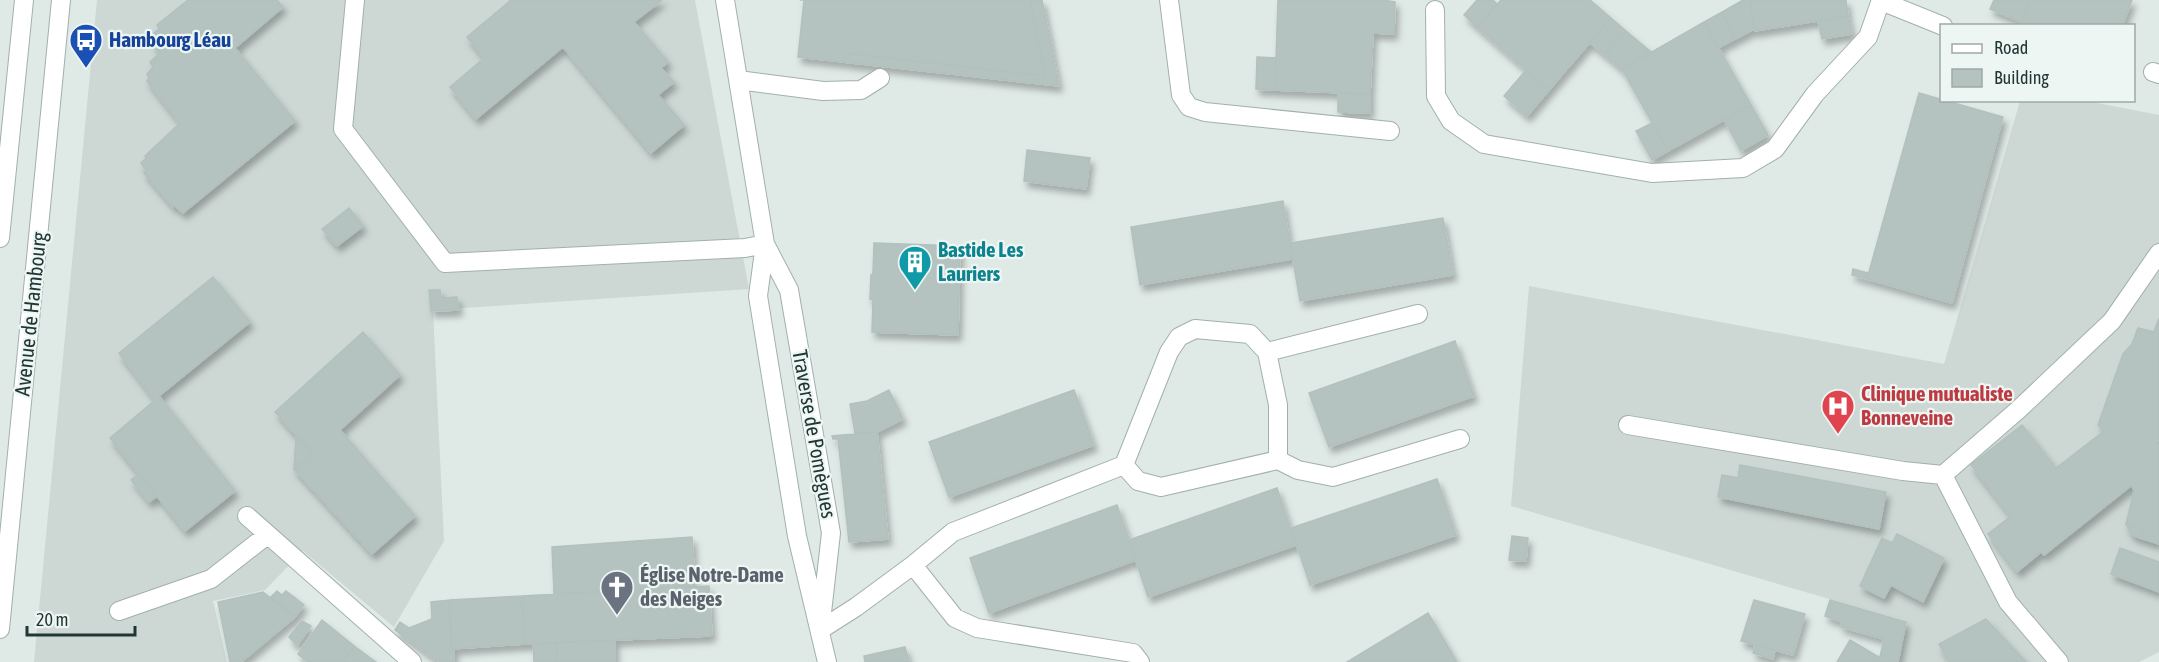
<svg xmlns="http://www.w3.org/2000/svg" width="2159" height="662" font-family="'Asap Condensed',sans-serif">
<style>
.built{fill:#cdd8d5}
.building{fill:#b4c3bf;stroke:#b2c1be;stroke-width:1.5;filter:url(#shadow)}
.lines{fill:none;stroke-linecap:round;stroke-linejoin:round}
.minor-casing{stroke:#a2b0ad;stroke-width:20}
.minor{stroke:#fff;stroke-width:18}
.labels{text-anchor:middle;stroke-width:4.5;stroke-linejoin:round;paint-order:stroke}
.transit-label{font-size:21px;font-weight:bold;fill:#164399;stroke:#eef6f3;text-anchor:start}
.culture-label{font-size:21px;font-weight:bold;fill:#0d838f;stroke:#eef6f3;text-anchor:start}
.street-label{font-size:21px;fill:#213735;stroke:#eef6f3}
.health-label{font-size:21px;font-weight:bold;fill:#be3a42;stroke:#eef6f3;text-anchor:start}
.worship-label{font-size:21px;font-weight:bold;fill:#5b616d;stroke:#eef6f3;text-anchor:start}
</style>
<defs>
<filter id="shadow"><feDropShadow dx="3.5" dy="6" stdDeviation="3" flood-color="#0004"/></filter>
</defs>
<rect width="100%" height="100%" fill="#dfe9e6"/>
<!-- built -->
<path class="built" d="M97 0H695L749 289 433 310 444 541 394 627 303 551 265 590 213 601 227 662H34Z
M2020 101H2087L2159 115V652L2139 662H1898L1905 621 1511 506 1529 286 1944 364Z"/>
<!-- building -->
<path class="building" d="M188 0H277L283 7 235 48 295 121 183 213 174 205 173 207 144 173 146 170 141 163 146 158 145 156 180 123 147 81 149 78 147 74 153 67 150 62 160 53 153 44 157 39 154 33 159 29 157 25Z
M511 0H662L634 22 668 62 661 68 674 82 658 95 684 125 651 153 563 47 476 119 450 87 484 58 467 37Z
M800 0H1030L1045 76 845 53 844 62 798 57 804 0Z
M1030 0H1042L1059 86 844 62 845 53 1045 76Z
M1278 0H1382L1395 2 1394 34 1373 33 1370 94 1275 90Z
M1477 0H1493L1497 4 1477 27 1464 15Z
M1501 0H1590L1611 18 1549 90 1477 27Z
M1743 0H1750L1754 29 1735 39 1722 12Z
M1750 0H1846L1848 16 1755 31Z
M1994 0H2030L2022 22 1990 9Z
M2030 0H2132L2122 26H2026L2021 24Z
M1722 12 1735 39 1718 48 1704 22Z
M1848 16 1852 34 1822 39 1818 21Z
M1611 18 1626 31 1605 55 1589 42Z
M1704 22 1751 105 1668 151 1622 69Z
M1626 31 1651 52 1622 69 1605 55Z
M1257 57 1276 58 1275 90 1256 89Z
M1526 70 1549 90 1527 116 1504 96Z
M1338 93 1370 94V113L1338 112Z
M1919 93 2003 117 1952 303 1867 279Z
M1751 105 1768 135 1741 151 1724 119Z
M1652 123 1668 151 1652 160 1636 131Z
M1027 150 1090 158 1086 189 1024 181Z
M1283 201 1292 259 1140 285 1131 227Z
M349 208 363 226 337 246 322 229Z
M1443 218 1453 275 1300 301 1290 243Z
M874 243 960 246 958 335 872 332 873 300 870 299 871 275 873 274Z
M1853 269 1868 273 1867 279 1852 275Z
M213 277 250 322 159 396 235 491 185 531 110 438 155 400 119 353Z
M429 290H440L441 298 457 297 459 310 431 311Z
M2159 318V440L2157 444 2159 445V544L2140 538 2144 530 2126 524 2134 491 2132 485 2044 555 2041 552 2017 572 1988 534 2011 516 1971 465 2022 425 2056 468 2104 431 2098 425 2123 354 2132 344 2138 328 2154 332Z
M363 332 400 375 340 430 415 516 372 554 294 469 313 454 275 412Z
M1455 341 1474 396 1329 447 1309 393Z
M889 390 903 419 877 432 855 433 850 404 867 401Z
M1074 390 1094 445 949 497 929 442Z
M877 432 888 539 849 542 838 439H833L832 436Z
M296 436 313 454 294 469Z
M1740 465 1886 492 1879 529 1718 497 1722 475 1738 478Z
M139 474 157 496 149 502 131 480Z
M1437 479 1456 535 1310 585 1291 528Z
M1277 488 1296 545 1148 597 1129 540Z
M1117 505 1136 560 989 613 970 558Z
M2126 524 2144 530 2140 538 2132 535Z
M1897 534 1944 558 1923 602 1891 585 1884 598 1860 586 1882 538 1892 543Z
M1512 536 1528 538 1526 561 1509 560Z
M692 537 695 586 554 594 552 547Z
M2120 548 2159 562V592L2111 574Z
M709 586 712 635 709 636 525 644 522 596Z
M277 591 282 595 286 591 304 605 295 617 271 597Z
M263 592 295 617 241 662H230L218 602Z
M522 596 525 644 451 649 450 600Z
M450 600 451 649H454V662H440L395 630 400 622 409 628 432 619 431 602Z
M1754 600 1805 614 1793 655 1741 641Z
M1830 600 1906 622 1898 662H1873L1877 656 1880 657 1884 639 1841 627 1842 622 1825 616Z
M1428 613 1457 662H1347Z
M1986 619 2026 662H1949L1939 644Z
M322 620 354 646 342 662H308L298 654Z
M302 621 311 626 297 645 289 637Z
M615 640V662H557V643Z
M1850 640 1877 656 1873 662H1837Z
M557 643V662H534L533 644Z
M1755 645 1775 650 1773 659 1753 653Z
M354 646 376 662H342Z
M905 647 909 662H865L864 656Z"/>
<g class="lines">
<!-- minor casing -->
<g class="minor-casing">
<path id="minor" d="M355 0 343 129 445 263 745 248 765 244
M725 0 765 244 789 290 831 533 820 630
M1169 0 1181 95 1189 107 1205 112 1390 131
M1881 1 1943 26
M1435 10 1436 96 1451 121 1484 144 1652 173 1743 168 1775 149 1815 94 1868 37 1881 0
M2153 72 2159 74
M738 80 823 91 861 90 880 78
M0 238 24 0
M765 244 758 296 797 536 827 662
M1267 352 1278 405V460
M1628 425 1903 471 1943 475 2018 410 2112 321 2159 253
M1124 465 1169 352 1179 337 1195 329 1250 334 1267 352 1418 314
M1943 475 2008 602 2059 662
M247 516 412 662
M913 565 955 618 977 628 1133 653 1140 662
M119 611 211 579 267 535
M0 629 61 0
M820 630 856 607 913 565 953 532 1124 465 1138 481 1161 487 1278 460 1298 470 1333 477 1460 439"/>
</g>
<!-- minor -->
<use href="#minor" class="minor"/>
</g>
<!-- icons -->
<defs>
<g id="bus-pin" transform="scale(1.725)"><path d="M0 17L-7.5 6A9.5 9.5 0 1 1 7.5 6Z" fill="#1a4fb4" stroke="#eef6f3"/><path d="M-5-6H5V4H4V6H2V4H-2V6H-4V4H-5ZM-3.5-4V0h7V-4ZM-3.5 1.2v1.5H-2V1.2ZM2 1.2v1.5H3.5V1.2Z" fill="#fff"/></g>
<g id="building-pin" transform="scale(1.725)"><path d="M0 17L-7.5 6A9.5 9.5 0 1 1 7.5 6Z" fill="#0f9aa8" stroke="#eef6f3"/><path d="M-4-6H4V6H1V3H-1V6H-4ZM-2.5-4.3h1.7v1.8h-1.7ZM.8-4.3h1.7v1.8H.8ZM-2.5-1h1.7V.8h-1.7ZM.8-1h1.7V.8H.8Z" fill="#fff"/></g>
<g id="hospital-pin" transform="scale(1.725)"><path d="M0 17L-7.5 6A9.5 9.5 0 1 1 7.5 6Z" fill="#e0444e" stroke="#eef6f3"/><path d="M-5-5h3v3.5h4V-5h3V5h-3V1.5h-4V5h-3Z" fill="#fff"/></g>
<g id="church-pin" transform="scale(1.725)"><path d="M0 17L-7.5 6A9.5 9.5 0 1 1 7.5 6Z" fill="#6b7280" stroke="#eef6f3"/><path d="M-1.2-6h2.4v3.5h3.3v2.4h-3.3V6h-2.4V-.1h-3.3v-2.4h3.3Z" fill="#fff"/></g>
</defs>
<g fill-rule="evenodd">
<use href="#bus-pin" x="86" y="40"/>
<use href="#building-pin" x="915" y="262"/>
<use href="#hospital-pin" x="1838" y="406"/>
<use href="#church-pin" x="617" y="587"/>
</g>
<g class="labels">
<!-- transit labels -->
<g class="transit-label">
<text x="109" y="47">Hambourg Léau</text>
</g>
<!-- culture labels -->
<g class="culture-label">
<text x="938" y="257">Bastide Les<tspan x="938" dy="24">Lauriers</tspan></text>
</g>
<!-- street labels -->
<g class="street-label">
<text transform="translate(31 314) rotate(-84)" y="7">Avenue de Hambourg</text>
<text transform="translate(814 434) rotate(80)" y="7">Traverse de Pomègues</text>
</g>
<!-- health labels -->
<g class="health-label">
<text x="1861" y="401">Clinique mutualiste<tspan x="1861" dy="24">Bonneveine</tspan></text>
</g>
<!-- worship labels -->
<g class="worship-label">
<text x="640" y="582">Église Notre-Dame<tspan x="640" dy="24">des Neiges</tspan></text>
</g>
</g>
<!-- legend -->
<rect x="1940" y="24" width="195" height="78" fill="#eef6f3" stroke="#9caaa7" stroke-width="1.5"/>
<rect x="1952" y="44" width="30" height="9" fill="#ffffff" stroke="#9caaa7" stroke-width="1.5"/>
<text x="1994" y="54" font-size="18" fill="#213735">Road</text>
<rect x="1952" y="69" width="30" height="18" fill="#b4c3bf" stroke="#9caaa7" stroke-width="1.5"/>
<text x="1994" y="84" font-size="18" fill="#213735">Building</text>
<!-- scale -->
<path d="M27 626v9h108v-9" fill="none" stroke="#213735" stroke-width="3"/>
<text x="36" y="626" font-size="18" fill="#213735" stroke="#eef6f3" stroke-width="4.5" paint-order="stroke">20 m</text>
</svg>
